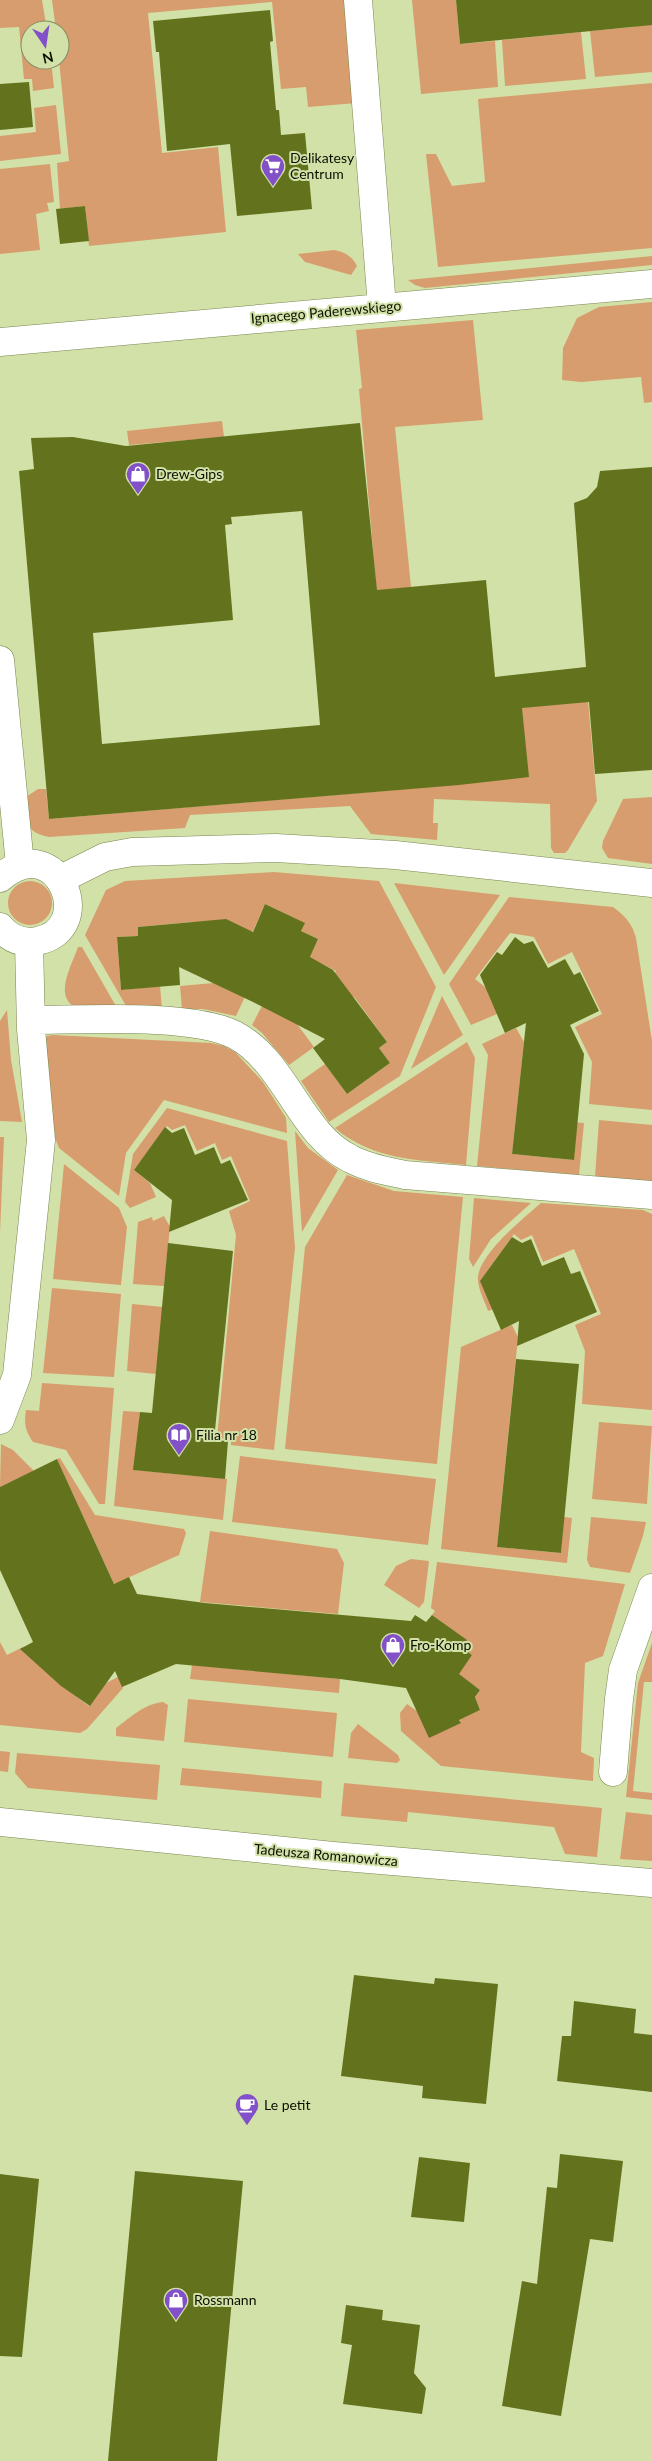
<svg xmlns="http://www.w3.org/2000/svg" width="652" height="2461" font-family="Lato,sans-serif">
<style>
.green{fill:#d79d6e}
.building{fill:#63731d;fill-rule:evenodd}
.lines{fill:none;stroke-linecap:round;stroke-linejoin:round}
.minor-casing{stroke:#798650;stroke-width:29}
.tertiary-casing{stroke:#798650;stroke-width:29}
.minor{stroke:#fff;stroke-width:28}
.tertiary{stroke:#fff;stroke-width:28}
.labels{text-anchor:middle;stroke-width:4;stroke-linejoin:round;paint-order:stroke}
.poi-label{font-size:14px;fill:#0b0f00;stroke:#d2e1a7;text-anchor:start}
.street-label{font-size:14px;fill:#0b0f00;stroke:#d2e1a7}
</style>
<rect width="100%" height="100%" fill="#d2e1a7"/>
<!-- green -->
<path class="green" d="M0 0H42L47 30H30V60H51L54 88 33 91 32 79H24L19 27 0 28Z
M52 0H348L357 103 308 107 306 87 281 89 272 2 148 13 162 153 218 147 226 232 89 246 85 206 60 209 57 163 69 161 59 60 60 30H56Z
M412 0H456L460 44 495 41 498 87 421 94Z
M652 15V72L595 77 590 31 634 27Z
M581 32 586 79 505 86 502 40Z
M652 83V248L438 267 426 154H436L452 186 485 182 478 99Z
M56 105 61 154 0 161V136L36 132 34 108Z
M50 164 54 202 47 203 49 211 36 214 40 250 0 254V169Z
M334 250C345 252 352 256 357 266L351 275 305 262 298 254Z
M652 256V265L425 288 415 285 408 280Z
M652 302V402L644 403 641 377 581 382 562 380 563 348 577 318 599 307Z
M473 320 483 420 395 427 424 717 585 667 597 801 568 850 565 853H554L551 848 550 804 434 799 433 823H438L437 840 371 834 350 806 190 815 185 828 49 837C24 832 27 821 23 799L38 789H46L49 819 394 790 359 389 362 388 356 330Z
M222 421 224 437 129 445 127 431Z
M652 797V864L608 858 602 848 603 841 623 799Z
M274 872 379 881 436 987 400 1076 329 1122 301 1081 325 1064 347 1094 390 1063 379 1048 387 1042 355 998 331 980 336 971 320 963 316 965 310 957 318 939 301 931 304 923 265 904 253 931H242L192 922 138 927V936L117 937 121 990 160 986 162 1009 129 1011 85 935 106 890 125 881Z
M8 903a22 22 0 1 1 44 0a22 22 0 1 1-44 0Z
M394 883 500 895 444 975Z
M509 897 613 907C625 916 632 923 636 938L652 1041V1110L589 1104 592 1062 575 1027 602 1014 572 952 548 964 534 937 510 933 475 979 500 999 497 1014 471 1025 449 984Z
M78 947H82L117 1008 72 1005C55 992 73 963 78 947Z
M236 981 249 988 236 1016 203 1009H182L180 986Z
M442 996 463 1035 411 1069Z
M280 1001 314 1047 289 1065 262 1033 252 1025 262 1006Z
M7 1010 11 1060 22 1122 0 1121V1021Z
M516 1028 524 1042 512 1154 574 1160 568 1122 584 1123 579 1175 477 1166 488 1055 482 1044Z
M53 1035 211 1043 224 1046 235 1052 263 1082 286 1118 287 1133 164 1100 126 1153 119 1196 59 1148 55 1138 42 1047 47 1036Z
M467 1042 475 1058 466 1165C419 1160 372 1160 335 1128Z
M167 1108 287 1141 295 1248 274 1450 231 1445V1439L217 1438 236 1235 229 1211 250 1201 231 1156 222 1160 215 1143 197 1151 185 1125 172 1130 167 1126 134 1170 150 1183 156 1197 130 1208 125 1202 133 1154Z
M599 1120 652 1125V1183L595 1177Z
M295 1131 308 1148 338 1170 302 1232Z
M0 1137H4L0 1233Z
M64 1164 119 1208 127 1227 121 1285 53 1279Z
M347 1175 394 1191 463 1197 437 1464 285 1449 305 1247Z
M474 1198 531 1203 491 1239 473 1267 469 1259Z
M541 1203 643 1210 652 1214V1410L582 1404 585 1351 575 1325 601 1314 574 1249 543 1262 532 1235 521 1240 514 1234 481 1280 504 1305 488 1311C485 1302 479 1291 478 1281 475 1257 524 1218 541 1203Z
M164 1216 170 1227 164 1286 133 1284 138 1222 152 1217 153 1221Z
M52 1288 121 1294 114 1377 43 1373Z
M132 1304 163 1307 156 1374 127 1371Z
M512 1325 518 1337 497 1547 561 1553 563 1528 556 1516 572 1518 567 1563 441 1549 461 1347Z
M42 1383 114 1388 105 1504H99L66 1450 33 1442C25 1430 24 1424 26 1410L39 1411Z
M123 1411 140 1412 135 1470 227 1479 223 1520 114 1506Z
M599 1422 652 1426 647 1504 592 1499Z
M1 1444 13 1450 34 1471 0 1487Z
M240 1456 436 1479 428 1545 232 1522Z
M60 1458 95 1515 184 1529 186 1533 179 1555 114 1584 57 1459Z
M591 1517 646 1522 643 1536 630 1573 590 1567 587 1560Z
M210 1531 337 1549 344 1563 338 1614 200 1602Z
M411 1559 429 1561 424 1602 419 1608 384 1585 396 1566Z
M437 1562 625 1584 603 1656 585 1663 581 1752 594 1758 593 1781 441 1766 401 1731 400 1713 407 1704 417 1711 461 1723 459 1719 480 1710 475 1697 480 1690 458 1674 472 1655 461 1647 466 1640 432 1615 435 1611 431 1608Z
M0 1642 7 1655 23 1647 26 1655 32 1652 61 1685 89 1706 106 1683 118 1677 123 1688 87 1729 80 1733 0 1725Z
M652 1643V1682H644L633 1791 652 1793V1800L626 1797 638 1683Z
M192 1665 340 1679 339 1693 190 1679Z
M188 1699 337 1713 333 1757 184 1742Z
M163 1702 168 1705 164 1741 116 1736V1728C131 1717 144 1704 163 1702Z
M358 1724 398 1755 400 1760 397 1763 348 1758 351 1733Z
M0 1751 10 1752 8 1772 0 1771Z
M17 1753 160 1765 157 1800 28 1788 15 1773Z
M182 1768 322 1781 321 1798 180 1785Z
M344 1783 602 1808 597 1857 565 1854 554 1827 408 1812 407 1822 341 1816Z
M626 1812 652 1815V1861L620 1859Z"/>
<!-- building -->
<path class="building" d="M456 0H652V25L460 44Z
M270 10 273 41 270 42 276 110H279L281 135 305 133 312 209 237 216 230 144 167 151 159 52H156L153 21Z
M29 82 33 127 0 130V84Z
M85 206 89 241 60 244 56 209Z
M360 423 377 590 486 580 495 677 586 667 574 503 587 498 597 487 600 471 652 467V770L595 774 589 702 522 708 529 777 459 785 49 819 19 471 34 469 31 438 73 437 126 446ZM302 511 320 725 102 744 93 633 233 620 225 525 232 524 231 517Z
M265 904 305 923 301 931 318 939 310 957 333 970 387 1042 379 1048 390 1063 347 1094 313 1048 325 1039 253 1002 179 967 180 985 121 990 117 937 138 936V927L226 919 253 932Z
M515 937 524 944 533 941 548 968 565 959 574 975 580 972 599 1011 570 1025 584 1054 574 1160 512 1154 526 1023 505 1033 480 975 497 952 502 955Z
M165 1127 172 1133 184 1128 195 1155 214 1147 221 1164 230 1160 248 1200 169 1232 172 1200 134 1170Z
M512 1237 522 1243 531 1239 542 1266 564 1257 571 1274 580 1271 597 1312 517 1346 519 1321 501 1330 480 1281Z
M168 1243 233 1251 214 1440 228 1441 225 1479 133 1470 140 1412 152 1413Z
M516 1359 579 1364 561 1553 497 1547Z
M57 1459 114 1584 129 1577 137 1594 205 1603 411 1621 415 1615 426 1622 432 1615 467 1640 461 1647 472 1655 459 1674 480 1690 475 1697 480 1710 459 1720 461 1723 429 1738 406 1688 340 1679 176 1664 122 1687 115 1671 90 1706 61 1686 20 1649 33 1642 0 1570V1487Z
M354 1975 434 1984 435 1978 498 1984 486 2104 422 2098 423 2086 341 2076Z
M574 2001 636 2009 634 2033 652 2035V2092L557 2081 562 2036H571Z
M560 2154 623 2161 613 2242 590 2239 561 2416 502 2406 522 2281 537 2284 547 2187 557 2188Z
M419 2157 470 2163 464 2222 411 2217Z
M135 2171 243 2181 217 2461H108Z
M0 2174 39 2179 22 2357 0 2356Z
M346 2305 383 2310 382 2320 420 2325 414 2373 426 2388 422 2414 343 2404 352 2345 341 2343Z"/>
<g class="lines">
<!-- minor casing -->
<g class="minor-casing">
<path id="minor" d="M358 0 382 307
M0 342 652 284
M0 660 20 865
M0 878C58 827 99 930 37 941 22 944 10 939 0 927
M61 879 105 857 132 852 276 848 395 855 652 883
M31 1020C82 1020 191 1013 235 1035 286 1062 300 1135 351 1159 368 1168 387 1171 405 1175L652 1195
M0 1420 17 1375 41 1140 31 1029 29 942
M613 1772 619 1699 623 1670 652 1588"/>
</g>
<!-- tertiary casing -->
<g class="tertiary-casing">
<path id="tertiary" d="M0 1822 333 1856 652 1883"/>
</g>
<!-- minor -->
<use href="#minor" class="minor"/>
<!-- tertiary -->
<use href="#tertiary" class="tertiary"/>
</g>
<!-- icons -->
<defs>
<g id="supermarket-pin" transform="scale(1.25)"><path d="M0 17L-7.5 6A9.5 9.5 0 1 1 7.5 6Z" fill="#8250c8" stroke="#d2e1a7"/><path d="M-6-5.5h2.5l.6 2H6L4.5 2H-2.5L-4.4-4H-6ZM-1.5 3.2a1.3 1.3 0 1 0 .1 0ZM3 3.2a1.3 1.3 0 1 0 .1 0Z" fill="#fff"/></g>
<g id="shop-pin" transform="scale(1.25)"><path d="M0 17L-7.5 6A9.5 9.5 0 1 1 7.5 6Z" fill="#8250c8" stroke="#d2e1a7"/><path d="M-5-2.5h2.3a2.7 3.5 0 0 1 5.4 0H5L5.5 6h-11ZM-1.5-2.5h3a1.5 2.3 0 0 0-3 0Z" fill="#fff"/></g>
<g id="library-pin" transform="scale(1.25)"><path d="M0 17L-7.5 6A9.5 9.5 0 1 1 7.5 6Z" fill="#8250c8" stroke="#d2e1a7"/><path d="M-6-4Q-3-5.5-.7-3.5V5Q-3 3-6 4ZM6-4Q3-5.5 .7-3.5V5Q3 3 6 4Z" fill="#fff"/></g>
<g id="cafe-pin" transform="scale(1.25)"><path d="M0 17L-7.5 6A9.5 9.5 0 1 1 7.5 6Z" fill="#8250c8" stroke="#d2e1a7"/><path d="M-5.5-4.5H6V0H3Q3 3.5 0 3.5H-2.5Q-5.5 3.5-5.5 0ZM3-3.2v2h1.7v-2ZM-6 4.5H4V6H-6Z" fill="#fff"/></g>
</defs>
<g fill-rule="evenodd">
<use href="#supermarket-pin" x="273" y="166"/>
<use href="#shop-pin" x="138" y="474"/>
<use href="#library-pin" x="179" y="1435"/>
<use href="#shop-pin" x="393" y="1645"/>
<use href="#cafe-pin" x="247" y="2105"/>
<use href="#shop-pin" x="176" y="2300"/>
</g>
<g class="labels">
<!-- poi labels -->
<g class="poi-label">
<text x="290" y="163">Delikatesy<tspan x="290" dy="16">Centrum</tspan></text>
<text x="156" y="479">Drew-Gips</text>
<text x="196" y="1440">Filia nr 18</text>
<text x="410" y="1650">Fro-Komp</text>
<text x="264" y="2110">Le petit</text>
<text x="194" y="2305">Rossmann</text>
</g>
<!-- street labels -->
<g class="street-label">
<text transform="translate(326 312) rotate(-5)" y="5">Ignacego Paderewskiego</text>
<text transform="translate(326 1855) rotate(5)" y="5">Tadeusza Romanowicza</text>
</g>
</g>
<!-- north arrow -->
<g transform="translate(45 45) rotate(167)"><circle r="24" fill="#d2e1a7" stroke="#828d64"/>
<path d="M0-4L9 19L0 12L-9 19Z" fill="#8250c8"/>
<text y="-8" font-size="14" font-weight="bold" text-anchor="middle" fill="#0b0f00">N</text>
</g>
</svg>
